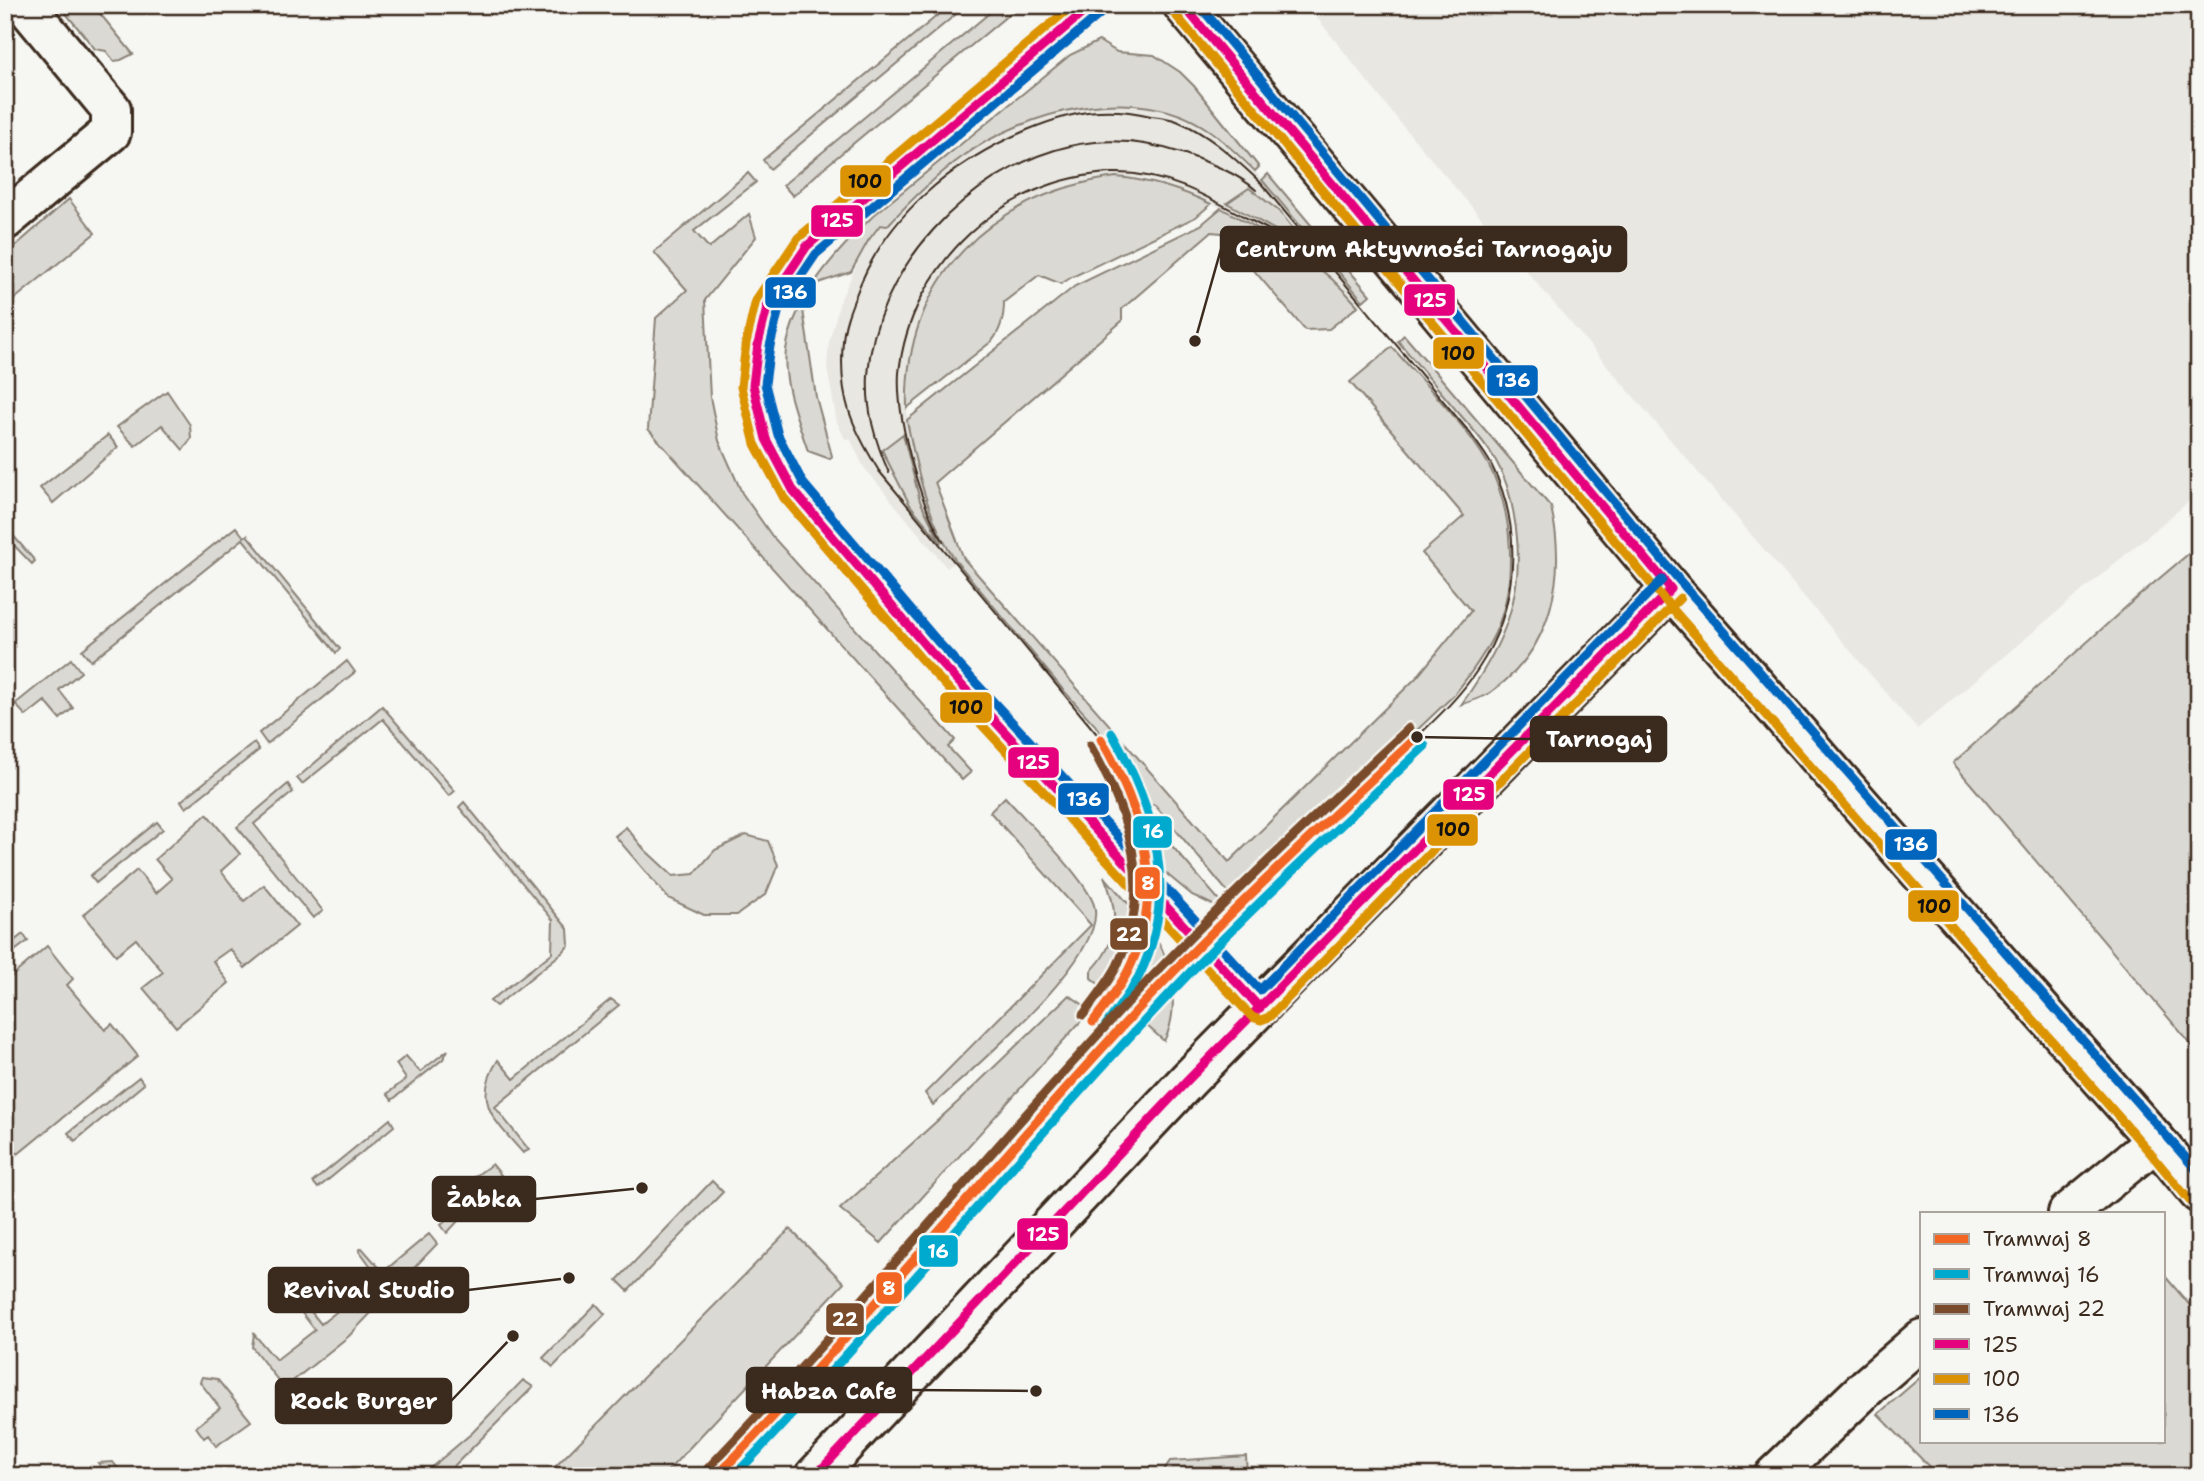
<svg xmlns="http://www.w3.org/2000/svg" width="2204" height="1481" font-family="'Shantell Sans',sans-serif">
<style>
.built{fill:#e8e7e2}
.green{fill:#dad9d3;stroke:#8a8278;stroke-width:2}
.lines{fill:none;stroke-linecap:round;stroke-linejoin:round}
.street-casing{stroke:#3b2a1e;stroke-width:44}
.secondary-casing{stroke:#3b2a1e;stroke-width:44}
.street{stroke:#f6f6f2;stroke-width:38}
.secondary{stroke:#f6f6f2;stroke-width:38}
.tram{stroke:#3b2a1e;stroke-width:2}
.bus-1-casing{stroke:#f6f6f2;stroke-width:14}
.bus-2-casing{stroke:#f6f6f2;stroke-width:14}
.bus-3-casing{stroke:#f6f6f2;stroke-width:14}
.bus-1{stroke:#e5007d;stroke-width:9}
.bus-2{stroke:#db9304;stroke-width:9}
.bus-3{stroke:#0065bd;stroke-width:9}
.tram-1-casing{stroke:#f6f6f2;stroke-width:14}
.tram-2-casing{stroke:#f6f6f2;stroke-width:14}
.tram-3-casing{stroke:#f6f6f2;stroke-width:14}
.tram-1{stroke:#f26522;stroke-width:9}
.tram-2{stroke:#00a9ce;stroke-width:9}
.tram-3{stroke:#7a4b2a;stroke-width:9}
.leader{fill:none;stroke:#3b2a1e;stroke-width:2.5}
.callout-dot{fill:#3b2a1e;stroke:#f6f6f2;stroke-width:2.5}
.callout{fill:#3b2a1e;stroke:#3b2a1e;stroke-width:2.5}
.callout-label{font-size:23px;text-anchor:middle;font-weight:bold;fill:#fff}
.line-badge{stroke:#f6f6f2;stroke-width:2.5}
.badge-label{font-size:19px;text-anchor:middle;font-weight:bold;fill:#fff}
.pale-badge-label{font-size:19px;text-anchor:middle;font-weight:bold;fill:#111}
</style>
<rect width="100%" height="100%" fill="#f6f6f2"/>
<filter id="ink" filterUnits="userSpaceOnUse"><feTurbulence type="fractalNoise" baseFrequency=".0143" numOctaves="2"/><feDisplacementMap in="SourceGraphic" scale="14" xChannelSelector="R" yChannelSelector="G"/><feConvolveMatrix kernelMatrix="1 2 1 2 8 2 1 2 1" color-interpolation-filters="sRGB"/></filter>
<g filter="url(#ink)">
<!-- built -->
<path class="built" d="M1307 5H2199V493L1917 729 1402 125Z
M1108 103 1133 104 1167 112 1189 119 1207 129 1255 171 1363 301 1358 306 1343 288 1303 254 1221 208 1186 192 1147 179 1116 177 1092 180 1066 187 1017 207 991 224 965 247 947 269 930 298 918 326 910 355 906 385 908 426 921 482 944 539 956 561 947 568 863 466 850 438 845 439 837 422 827 368 829 343 840 301 868 241 880 225H887L934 179 963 156 1023 124 1070 110Z"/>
<!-- green -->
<path class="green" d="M59 5H93L133 54 121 60 114 61 106 51 95 49Z
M950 5H967L770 169 763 160Z
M999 5H1020L825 167 793 196 783 185Z
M1099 41 1117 52 1154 55 1180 72 1194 86 1259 167 1255 171C1240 157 1224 140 1207 129 1137 81 1025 111 962 157 934 177 910 201 887 226L880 225 868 241 851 272 818 283 803 310 816 397 832 456 830 459 808 451C798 421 782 382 786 350 794 297 837 251 874 215L1053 69 1070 55Z
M748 173 756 182 694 231 709 248 749 214 756 237 705 300 710 397 719 441 742 493 772 536 955 740 948 747 971 772 962 780 648 429 656 318 687 290 654 252Z
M1268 174 1370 295 1363 301 1262 180Z
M1116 177C1151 180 1180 189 1211 204L1196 217 1072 277 1061 284 1039 275 1004 302C1004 316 1001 330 992 341L907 408C903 279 992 193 1116 177Z
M1249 188 1279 211 1317 259 1300 244 1227 203Z
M69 199 95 233 5 307V255Z
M1221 208C1275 238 1316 257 1358 306L1329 329 1305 330 1222 233 1211 232 1122 309V321L935 482 964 559 1229 862 1417 677 1471 611 1422 553 1464 516 1350 382 1392 347C1423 383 1463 421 1487 462 1514 510 1518 583 1495 633 1484 656 1469 676 1454 695L1249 890H1226L1155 805 1140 804 1123 767 1095 725 1064 691 956 561C929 523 917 471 908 426L907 420 1075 286 1201 225Z
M1404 335 1551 507C1567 576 1552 650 1491 692 1483 698 1470 701 1461 705 1504 644 1528 593 1514 516 1511 497 1506 478 1496 461 1485 442 1470 426 1456 410 1437 387 1417 364 1398 341Z
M167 391 190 425 191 439 183 450 162 425 135 446 117 427Z
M903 434 920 501 941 543 910 505 885 456 882 450Z
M108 435 118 447 53 503 40 488Z
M5 526 35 561 32 564 8 539 5 540Z
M236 527 244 537 247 535 340 649 336 653 243 539 91 661 82 650Z
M2199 545V1054L1953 763 2135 599Z
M71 659 81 672 59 690 73 708 60 719 45 701 26 716 15 704Z
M347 661 355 672 267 744 259 733Z
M382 706 455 791 449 796 383 719 302 784 297 778Z
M254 743 259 750 186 808 181 801Z
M288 784 293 792 254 824 323 911 313 918 237 827Z
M1005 797C1027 822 1085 877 1094 905 1110 955 969 1072 933 1105L925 1093 1091 925 990 812Z
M464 802 568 929 569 945 563 952 496 1006 490 1001 552 953 553 920 459 807Z
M207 814 240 854 221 871 244 901 264 885 297 926 245 968 230 949 213 961 229 983 176 1027 143 988 163 972 136 939 116 955 83 915 137 870 156 893 172 879 155 859Z
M157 822 163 829 96 883 90 876Z
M1148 823 1153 824 1225 907 1213 905 1192 895 1169 876 1153 859Z
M626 827 644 849 673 876 694 874 715 850 746 835 768 841 778 865 766 894 737 915H704L668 898 615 836Z
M1104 876 1139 916 1125 959 1107 991 1091 978V971C1120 942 1119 911 1104 876Z
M1151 929 1162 949 1169 967 1129 1010 1117 999 1135 971Z
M23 934 28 941 5 958V948Z
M47 946 73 979 67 985 105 1030 112 1024 138 1056 18 1154 5 1139V982Z
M1172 980C1174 1000 1174 1023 1164 1041L1137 1017Z
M1069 995 1091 1010 881 1243 840 1209 959 1101Z
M611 999 619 1005 495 1107 529 1150 523 1153C496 1122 471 1102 498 1060L514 1079Z
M448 1050 443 1059 392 1100 387 1094 406 1079 396 1064 406 1056 420 1072Z
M139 1077 144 1084 75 1141 68 1133Z
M390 1119 394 1126 318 1188 313 1182Z
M492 1164 501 1175 447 1233 441 1225 471 1199 462 1186Z
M712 1181 723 1192 628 1291 617 1280Z
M790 1229 844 1283 663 1476H546Z
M429 1234 437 1244 349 1336 284 1388 252 1347 254 1334 276 1360 315 1330 294 1303 300 1298 321 1324 345 1305 338 1295 372 1268 359 1250 362 1248 383 1272Z
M2164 1275 2199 1316V1476H1938L1878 1414 1922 1376V1441H2164Z
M596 1304 605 1314 553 1367 543 1358Z
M202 1377 217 1379 251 1421 216 1446 208 1435 204 1438 196 1427 220 1408 200 1382Z
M523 1380 533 1387 444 1476H421L472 1433Z
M1246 1456 1247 1476H1160L1170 1461Z
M113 1462 124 1476H107L98 1463Z"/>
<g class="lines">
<!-- street casing -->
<g class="street-casing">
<path id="street" d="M5 220 111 132V109L25 5
M2068 1213 2156 1141
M1774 1476 1869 1385 1922 1339"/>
</g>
<!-- secondary casing -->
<g class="secondary-casing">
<path id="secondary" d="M1183 5 1671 589 2156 1141 2199 1193
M815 1476 1188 1080 1671 589"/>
</g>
<!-- street -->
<use href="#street" class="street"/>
<!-- secondary -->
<use href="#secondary" class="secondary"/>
<!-- tram -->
<path class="tram" d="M889 473C875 441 866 410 868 375 874 270 969 169 1070 146 1109 137 1149 142 1185 154 1210 163 1237 173 1256 190
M943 541C929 519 920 492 913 467 905 438 897 404 899 373 910 265 1004 177 1112 173 1163 171 1207 196 1250 220 1274 232 1297 245 1317 262
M1101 739 879 471C851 425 838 397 843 341 844 325 850 310 856 295 885 216 952 162 1027 130 1049 121 1074 112 1099 111 1116 110 1134 112 1151 116 1160 117 1169 118 1177 121 1209 134 1234 158 1259 181L1470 433C1477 443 1485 453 1491 464 1524 529 1518 609 1478 669 1461 695 1439 716 1417 737"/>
<!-- bus-1 casing -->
<g class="bus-1-casing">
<path id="bus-1" d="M1092 5 807 246 768 304 758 344 753 385 766 439 793 490 930 651 1260 1008
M815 1476 1188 1080 1671 589 1183 5"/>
</g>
<!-- bus-2 casing -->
<g class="bus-2-casing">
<path id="bus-2" d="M1073 5 798 238 756 300 746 343 741 387 755 444 784 498 921 659 1252 1017 1261 1020 1269 1017 1680 598
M1174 13 1662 597 2147 1149 2190 1201"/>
</g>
<!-- bus-3 casing -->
<g class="bus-3-casing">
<path id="bus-3" d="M1199 5 1680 581 2199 1173
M1100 14 816 254 779 309 770 346 765 384 778 435 803 483 939 643 1260 990 1662 580"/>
</g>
<!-- bus-1 -->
<use href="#bus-1" class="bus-1"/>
<!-- bus-2 -->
<use href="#bus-2" class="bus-2"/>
<!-- bus-3 -->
<use href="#bus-3" class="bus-3"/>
<!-- tram-1 casing -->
<g class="tram-1-casing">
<path id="tram-1" d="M1093 1022C1105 1006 1117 991 1127 973 1168 893 1143 812 1101 739
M717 1476C863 1324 997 1161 1140 1007 1228 913 1323 825 1417 737"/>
</g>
<!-- tram-2 casing -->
<g class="tram-2-casing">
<path id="tram-2" d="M1103 1029C1115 1012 1129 995 1139 976 1180 893 1155 809 1112 733
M734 1476C877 1327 1008 1167 1149 1016 1236 921 1332 834 1425 746"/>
</g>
<!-- tram-3 casing -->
<g class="tram-3-casing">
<path id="tram-3" d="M1083 1015C1095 999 1108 983 1117 966 1155 890 1130 814 1090 745
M708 1468C855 1315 988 1151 1133 997 1221 903 1315 816 1409 728"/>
</g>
<!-- tram-1 -->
<use href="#tram-1" class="tram-1"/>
<!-- tram-2 -->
<use href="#tram-2" class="tram-2"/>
<!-- tram-3 -->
<use href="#tram-3" class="tram-3"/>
</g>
</g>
<!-- callouts -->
<path class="leader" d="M1195 341L1221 249M1417 737L1531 739M642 1188L535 1199M569 1278L468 1290M1036 1391L911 1390M513 1336L451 1401"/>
<g class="callout-dot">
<circle cx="1195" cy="341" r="7"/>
<circle cx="1417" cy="737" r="7"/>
<circle cx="642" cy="1188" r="7"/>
<circle cx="569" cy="1278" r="7"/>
<circle cx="1036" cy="1391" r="7"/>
<circle cx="513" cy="1336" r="7"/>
</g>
<g class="callout">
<rect x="1221" y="227" width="405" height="44" rx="7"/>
<rect x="1531" y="717" width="135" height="44" rx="7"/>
<rect x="433" y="1177" width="102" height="44" rx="7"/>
<rect x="269" y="1268" width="199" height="44" rx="7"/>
<rect x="747" y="1368" width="164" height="44" rx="7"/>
<rect x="276" y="1379" width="175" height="44" rx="7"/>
</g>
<g class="callout-label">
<text x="1424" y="257">Centrum Aktywności Tarnogaju</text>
<text x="1599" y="747">Tarnogaj</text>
<text x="484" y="1207">Żabka</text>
<text x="369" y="1298">Revival Studio</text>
<text x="829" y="1399">Habza Cafe</text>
<text x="364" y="1409">Rock Burger</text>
</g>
<g class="line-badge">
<rect x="839" y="164" width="53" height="34" rx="7" fill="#db9304"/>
<rect x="810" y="204" width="54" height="34" rx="7" fill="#e5007d"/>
<rect x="764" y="276" width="53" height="33" rx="7" fill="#0065bd"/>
<rect x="1403" y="283" width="53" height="34" rx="7" fill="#e5007d"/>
<rect x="1432" y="336" width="53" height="34" rx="7" fill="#db9304"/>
<rect x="1486" y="364" width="53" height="33" rx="7" fill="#0065bd"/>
<rect x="939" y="691" width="54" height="33" rx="7" fill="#db9304"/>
<rect x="1007" y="746" width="53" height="33" rx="7" fill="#e5007d"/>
<rect x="1442" y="778" width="53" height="33" rx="7" fill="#e5007d"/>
<rect x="1057" y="782" width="53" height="34" rx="7" fill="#0065bd"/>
<rect x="1426" y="813" width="53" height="34" rx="7" fill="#db9304"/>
<rect x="1132" y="815" width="41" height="34" rx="7" fill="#00a9ce"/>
<rect x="1884" y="828" width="54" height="33" rx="7" fill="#0065bd"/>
<rect x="1134" y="866" width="27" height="34" rx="7" fill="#f26522"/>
<rect x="1907" y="889" width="53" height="34" rx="7" fill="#db9304"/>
<rect x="1109" y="917" width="40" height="34" rx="7" fill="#7a4b2a"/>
<rect x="1016" y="1217" width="53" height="34" rx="7" fill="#e5007d"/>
<rect x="918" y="1234" width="41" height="34" rx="7" fill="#00a9ce"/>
<rect x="875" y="1271" width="28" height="34" rx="7" fill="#f26522"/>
<rect x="825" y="1302" width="40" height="34" rx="7" fill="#7a4b2a"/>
</g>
<g class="badge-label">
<text x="837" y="227">125</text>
<text x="790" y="299">136</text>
<text x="1430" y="307">125</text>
<text x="1513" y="387">136</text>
<text x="1033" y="769">125</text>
<text x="1469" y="801">125</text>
<text x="1084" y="806">136</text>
<text x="1153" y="838">16</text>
<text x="1911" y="851">136</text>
<text x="1148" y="890">8</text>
<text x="1129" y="941">22</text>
<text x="1043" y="1241">125</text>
<text x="938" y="1258">16</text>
<text x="889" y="1295">8</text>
<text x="845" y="1326">22</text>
</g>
<g class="pale-badge-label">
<text x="865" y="188">100</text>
<text x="1458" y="360">100</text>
<text x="966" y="714">100</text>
<text x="1453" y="836">100</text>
<text x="1934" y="913">100</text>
</g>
<!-- margin -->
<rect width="2204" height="1481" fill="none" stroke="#f6f6f2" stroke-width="28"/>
<rect x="14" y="14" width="2176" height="1453" fill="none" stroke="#3b2a1e" stroke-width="2.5" filter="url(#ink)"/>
<!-- legend -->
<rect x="1920" y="1212" width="245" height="231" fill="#f6f6f2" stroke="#aba49d" stroke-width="2"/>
<rect x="1934" y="1234" width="35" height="10" fill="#f26522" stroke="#aba49d" stroke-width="2"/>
<text x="1983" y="1246" font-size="21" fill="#3b2a1e">Tramwaj 8</text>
<rect x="1934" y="1269" width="35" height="10" fill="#00a9ce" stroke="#aba49d" stroke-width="2"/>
<text x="1983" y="1282" font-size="21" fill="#3b2a1e">Tramwaj 16</text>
<rect x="1934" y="1304" width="35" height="10" fill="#7a4b2a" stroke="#aba49d" stroke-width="2"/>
<text x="1983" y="1316" font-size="21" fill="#3b2a1e">Tramwaj 22</text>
<rect x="1934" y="1339" width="35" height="10" fill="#e5007d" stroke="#aba49d" stroke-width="2"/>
<text x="1983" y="1352" font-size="21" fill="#3b2a1e">125</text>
<rect x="1934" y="1374" width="35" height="10" fill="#db9304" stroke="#aba49d" stroke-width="2"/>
<text x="1983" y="1386" font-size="21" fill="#3b2a1e">100</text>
<rect x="1934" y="1409" width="35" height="10" fill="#0065bd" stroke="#aba49d" stroke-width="2"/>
<text x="1983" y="1422" font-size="21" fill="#3b2a1e">136</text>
</svg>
